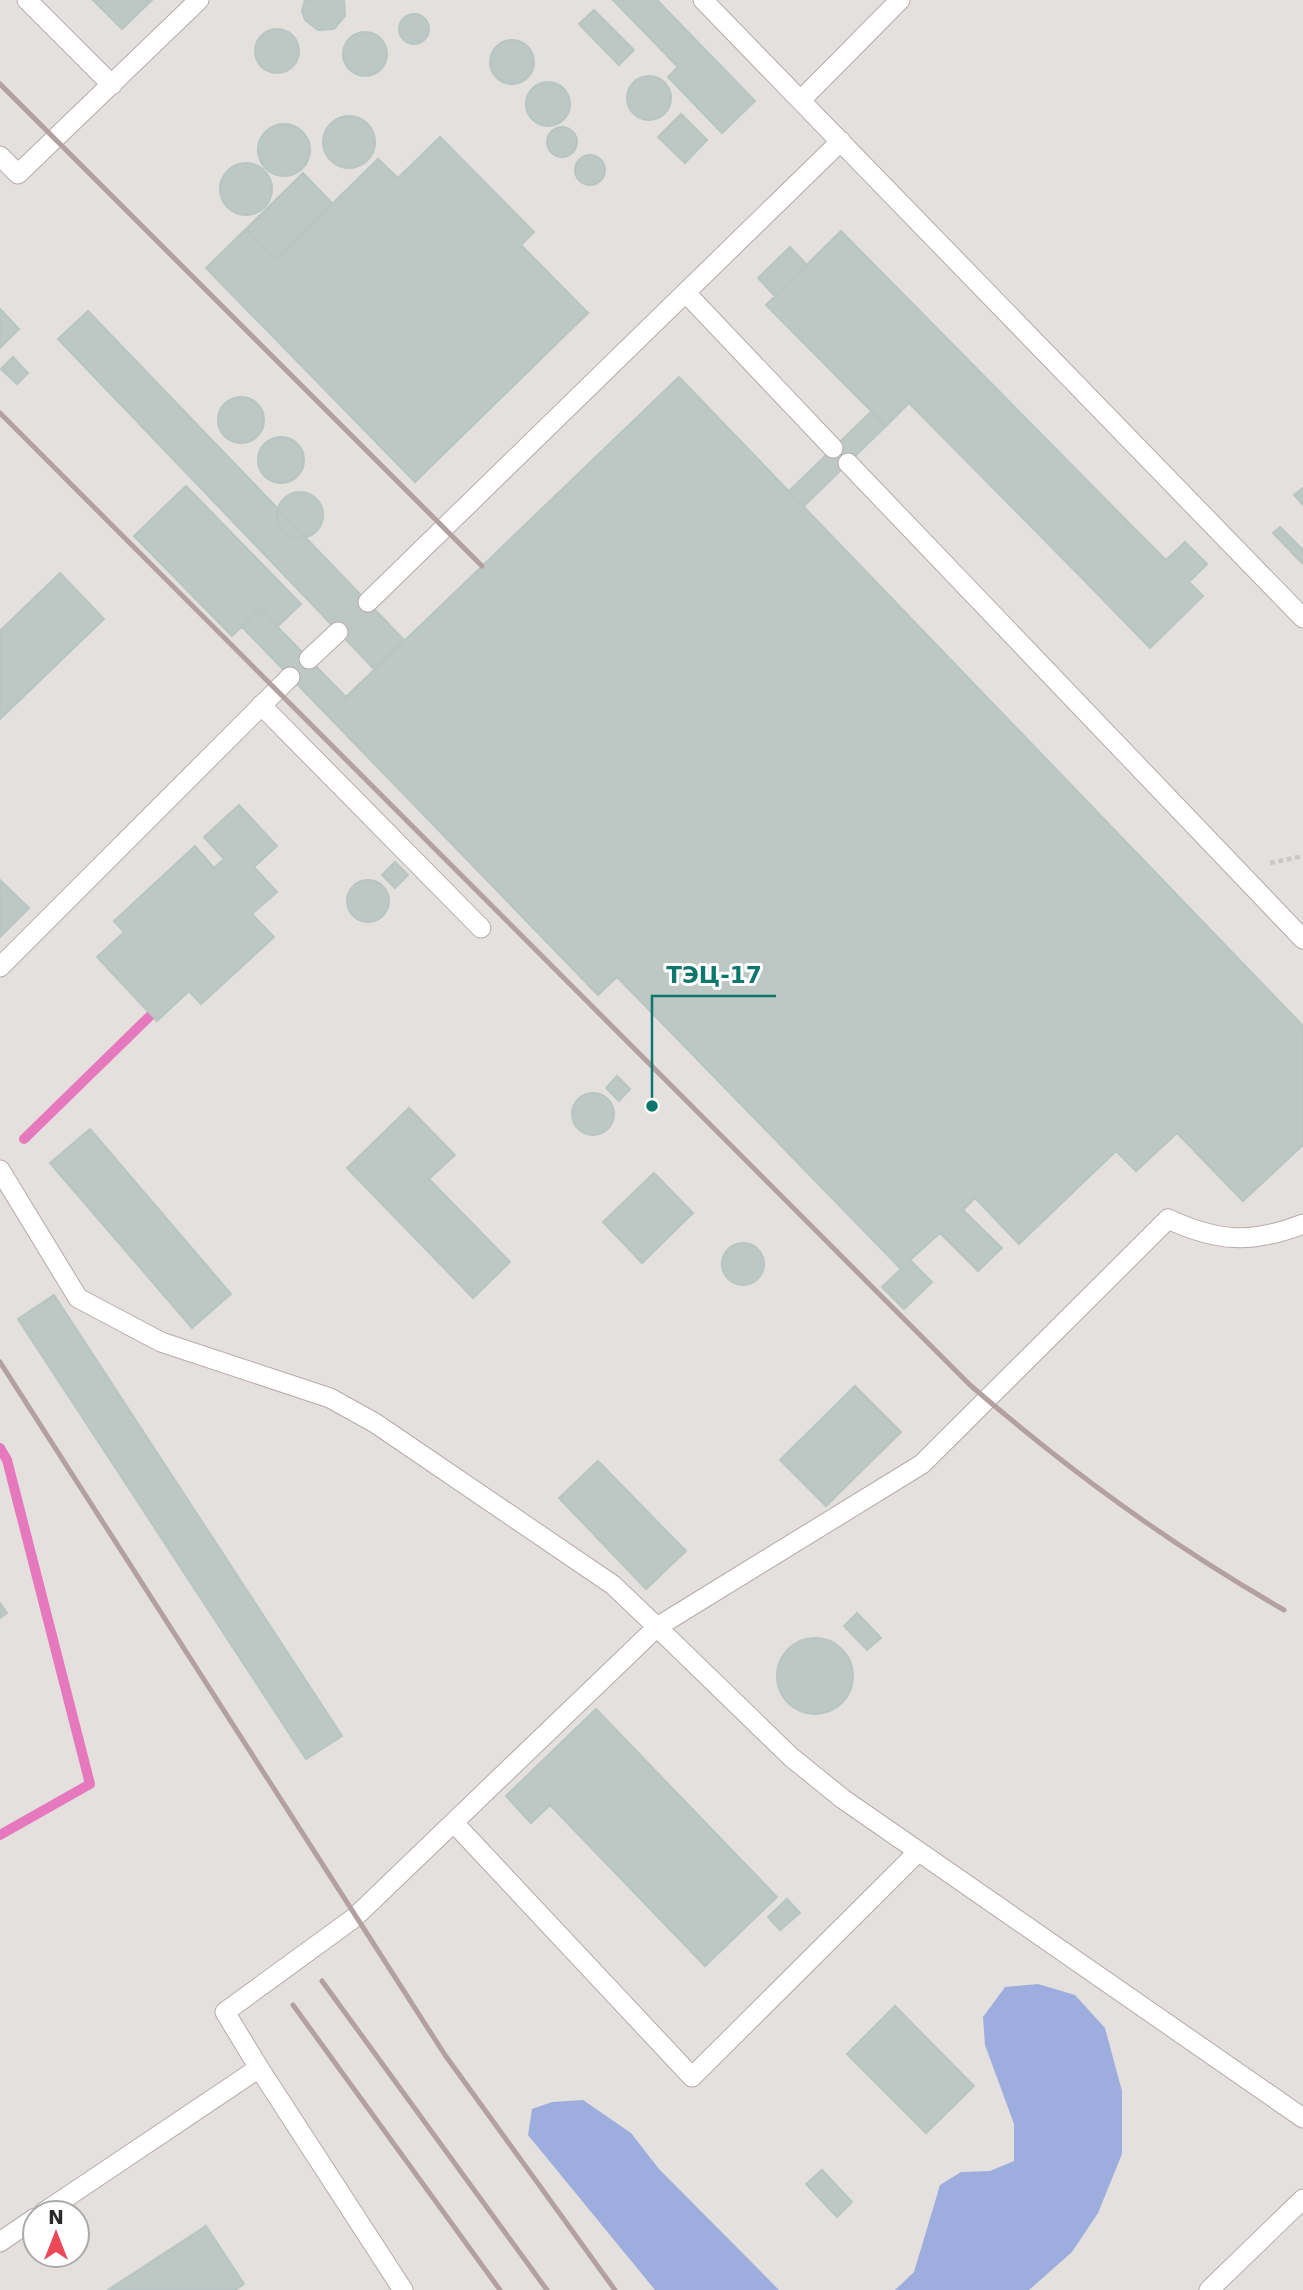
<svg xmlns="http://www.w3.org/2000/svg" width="1303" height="2290" font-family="'DejaVu Sans',sans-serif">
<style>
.industrial{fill:#e4e0dd;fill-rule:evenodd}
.green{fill:#9daede}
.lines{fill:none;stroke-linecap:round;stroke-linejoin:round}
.stream{stroke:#e678be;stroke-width:10}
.building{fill:#bdc7c3;stroke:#b7c6c2;stroke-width:2}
.lane-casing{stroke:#b6aaab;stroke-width:21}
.path{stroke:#c8c8c8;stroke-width:4.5;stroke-dasharray:5 3.5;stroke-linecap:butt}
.lane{stroke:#fff;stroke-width:19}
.rail{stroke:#b3a0a1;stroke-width:5}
.leader{fill:none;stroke:#0f766e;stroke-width:2.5}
.callout-dot{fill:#0f766e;stroke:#fff;stroke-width:2.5}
.callout-label{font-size:23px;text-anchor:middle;font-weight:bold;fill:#0f766e;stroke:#fff;stroke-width:6;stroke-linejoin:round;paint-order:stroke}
</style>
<rect width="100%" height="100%" fill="#ddebe6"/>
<!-- industrial -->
<path class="industrial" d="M0 0H1303V2290H0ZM35 2213H77V2255H35Z"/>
<!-- green -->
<path class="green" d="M1038 1984 1075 1995 1105 2028 1122 2091V2154L1098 2213 1072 2252 1029 2290H895L914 2272 940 2185 961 2172 990 2171 1014 2161V2124L985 2045 983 2017 1005 1987Z
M583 2100 631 2133 659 2169 779 2290H655L528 2135 532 2109 552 2102Z"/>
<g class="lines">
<!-- stream -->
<path class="stream" d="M24 1139 151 1015
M0 1448 7 1460 90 1784 0 1835"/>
</g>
<!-- building -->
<path class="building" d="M93 0H152L122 29Z
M305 0H344L345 16 334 29 318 30 305 20 302 11Z
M613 0H657L755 101 722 133 668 77 678 67Z
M594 10 634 50 619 65 579 24Z
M399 29a15 15 0 1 1 30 0a15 15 0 1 1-30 0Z
M255 51a22 22 0 1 1 44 0a22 22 0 1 1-44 0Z
M343 54a22 22 0 1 1 44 0a22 22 0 1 1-44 0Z
M490 62a22 22 0 1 1 44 0a22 22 0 1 1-44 0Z
M627 98a22 22 0 1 1 44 0a22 22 0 1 1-44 0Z
M526 104a22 22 0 1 1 44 0a22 22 0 1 1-44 0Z
M681 114 707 140 685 163 658 137Z
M323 142a26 26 0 1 1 52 0a26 26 0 1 1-52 0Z
M258 150a26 26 0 1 1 52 0a26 26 0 1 1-52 0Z
M547 142a15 15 0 1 1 30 0a15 15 0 1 1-30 0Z
M440 137 534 232 521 245 588 313 415 482 206 268 246 229 276 259 378 159 398 178Z
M575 170a15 15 0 1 1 30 0a15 15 0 1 1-30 0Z
M220 189a26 26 0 1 1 52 0a26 26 0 1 1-52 0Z
M303 173 332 203 276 259 246 229Z
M841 231 1130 524 1079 575 909 403 886 426 766 305Z
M790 247 807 265 775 296 758 278Z
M0 309 19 329 0 348Z
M88 311 405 641 375 670 58 339Z
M13 357 28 373 17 384 1 369Z
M679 377 1303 1026V1145L1243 1201 1177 1133 1136 1171 1116 1151 1019 1244 975 1198 963 1210 1002 1248 978 1271 940 1233 910 1260 932 1282 904 1309 882 1287 901 1269 728 1091 617 977 598 995 327 715Z
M218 420a23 23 0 1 1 46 0a23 23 0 1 1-46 0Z
M872 411 886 426 804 506 789 491Z
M258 460a23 23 0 1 1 46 0a23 23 0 1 1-46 0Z
M186 486 301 604 277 627 260 609 232 636 134 536Z
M1303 488V505L1294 495Z
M277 515a23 23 0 1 1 46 0a23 23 0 1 1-46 0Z
M1130 524 1166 560 1185 542 1207 564 1189 582 1203 596 1150 648 1079 575Z
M1280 527 1303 550V564L1273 533Z
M60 573 104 619 0 719V631Z
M260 609 346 697 327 715 242 627Z
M239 805 277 846 254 867 277 892 252 914 274 937 201 1004 189 991 157 1021 97 957 124 932 114 921 195 846 214 868 224 859 204 837Z
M395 862 408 875 395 888 382 875Z
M347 901a21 21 0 1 1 42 0a21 21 0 1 1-42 0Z
M0 880 29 908 0 937Z
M617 1076 630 1089 619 1101 606 1088Z
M572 1114a21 21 0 1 1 42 0a21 21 0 1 1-42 0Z
M409 1108 455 1155 429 1179 510 1262 473 1298 347 1168Z
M90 1129 231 1294 192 1328 50 1163Z
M654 1173 693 1213 642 1263 603 1222Z
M722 1264a21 21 0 1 1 42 0a21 21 0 1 1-42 0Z
M54 1295 342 1736 306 1759 18 1319Z
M855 1386 901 1432 826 1506 780 1460Z
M598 1461 686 1551 646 1589 559 1498Z
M0 1603 7 1613 0 1618Z
M857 1613 881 1638 867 1650 844 1626Z
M777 1676a38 38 0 1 1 76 0a38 38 0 1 1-76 0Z
M596 1709 777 1897 705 1966 550 1805 531 1823 506 1796Z
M787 1899 800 1913 780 1930 768 1917Z
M895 2006 974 2086 926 2133 847 2054Z
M822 2170 852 2202 837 2217 806 2184Z
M206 2226 244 2284 235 2290H108Z"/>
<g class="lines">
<!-- lane casing -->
<g class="lane-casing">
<path id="lane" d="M27 0 112 85
M703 0 1303 618
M801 100 900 0
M0 156 18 174 199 0
M686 293 833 448
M848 463 1303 939
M368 602 841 141
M309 659 338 632
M261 705 481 928
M0 967 290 677
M0 1170 78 1298 161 1342 330 1398 375 1423 613 1585 657 1627 354 1918 225 2012 259 2068
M1303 1224C1252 1244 1218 1242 1168 1219L922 1464 657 1627 791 1757 843 1799 1303 2118
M455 1824 692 2077 917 1853
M43 2213 259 2068 403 2290
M0 2242 35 2218
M1209 2290 1303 2199"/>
</g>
<!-- path -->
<path class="path" d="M1270 863 1303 856"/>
<!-- lane -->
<use href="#lane" class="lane"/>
<!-- rail -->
<path class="rail" d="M0 84 482 566
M0 413 970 1385C1071 1472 1168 1543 1284 1610
M0 1362 445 2055 615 2290
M322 1981 547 2290
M293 2005 500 2290"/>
</g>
<!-- callouts -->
<path class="leader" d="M652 1106L652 996H776"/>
<circle class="callout-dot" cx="652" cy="1106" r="7"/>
<g class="callout-label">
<text x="714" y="983">ТЭЦ-17</text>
</g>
<!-- north arrow -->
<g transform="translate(56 2234)"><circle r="33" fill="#ffffff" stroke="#aaaaaa" stroke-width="2"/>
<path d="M0-5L12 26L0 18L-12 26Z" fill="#ec4958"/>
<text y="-10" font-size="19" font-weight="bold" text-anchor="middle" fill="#2a2a2a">N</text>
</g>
</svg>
